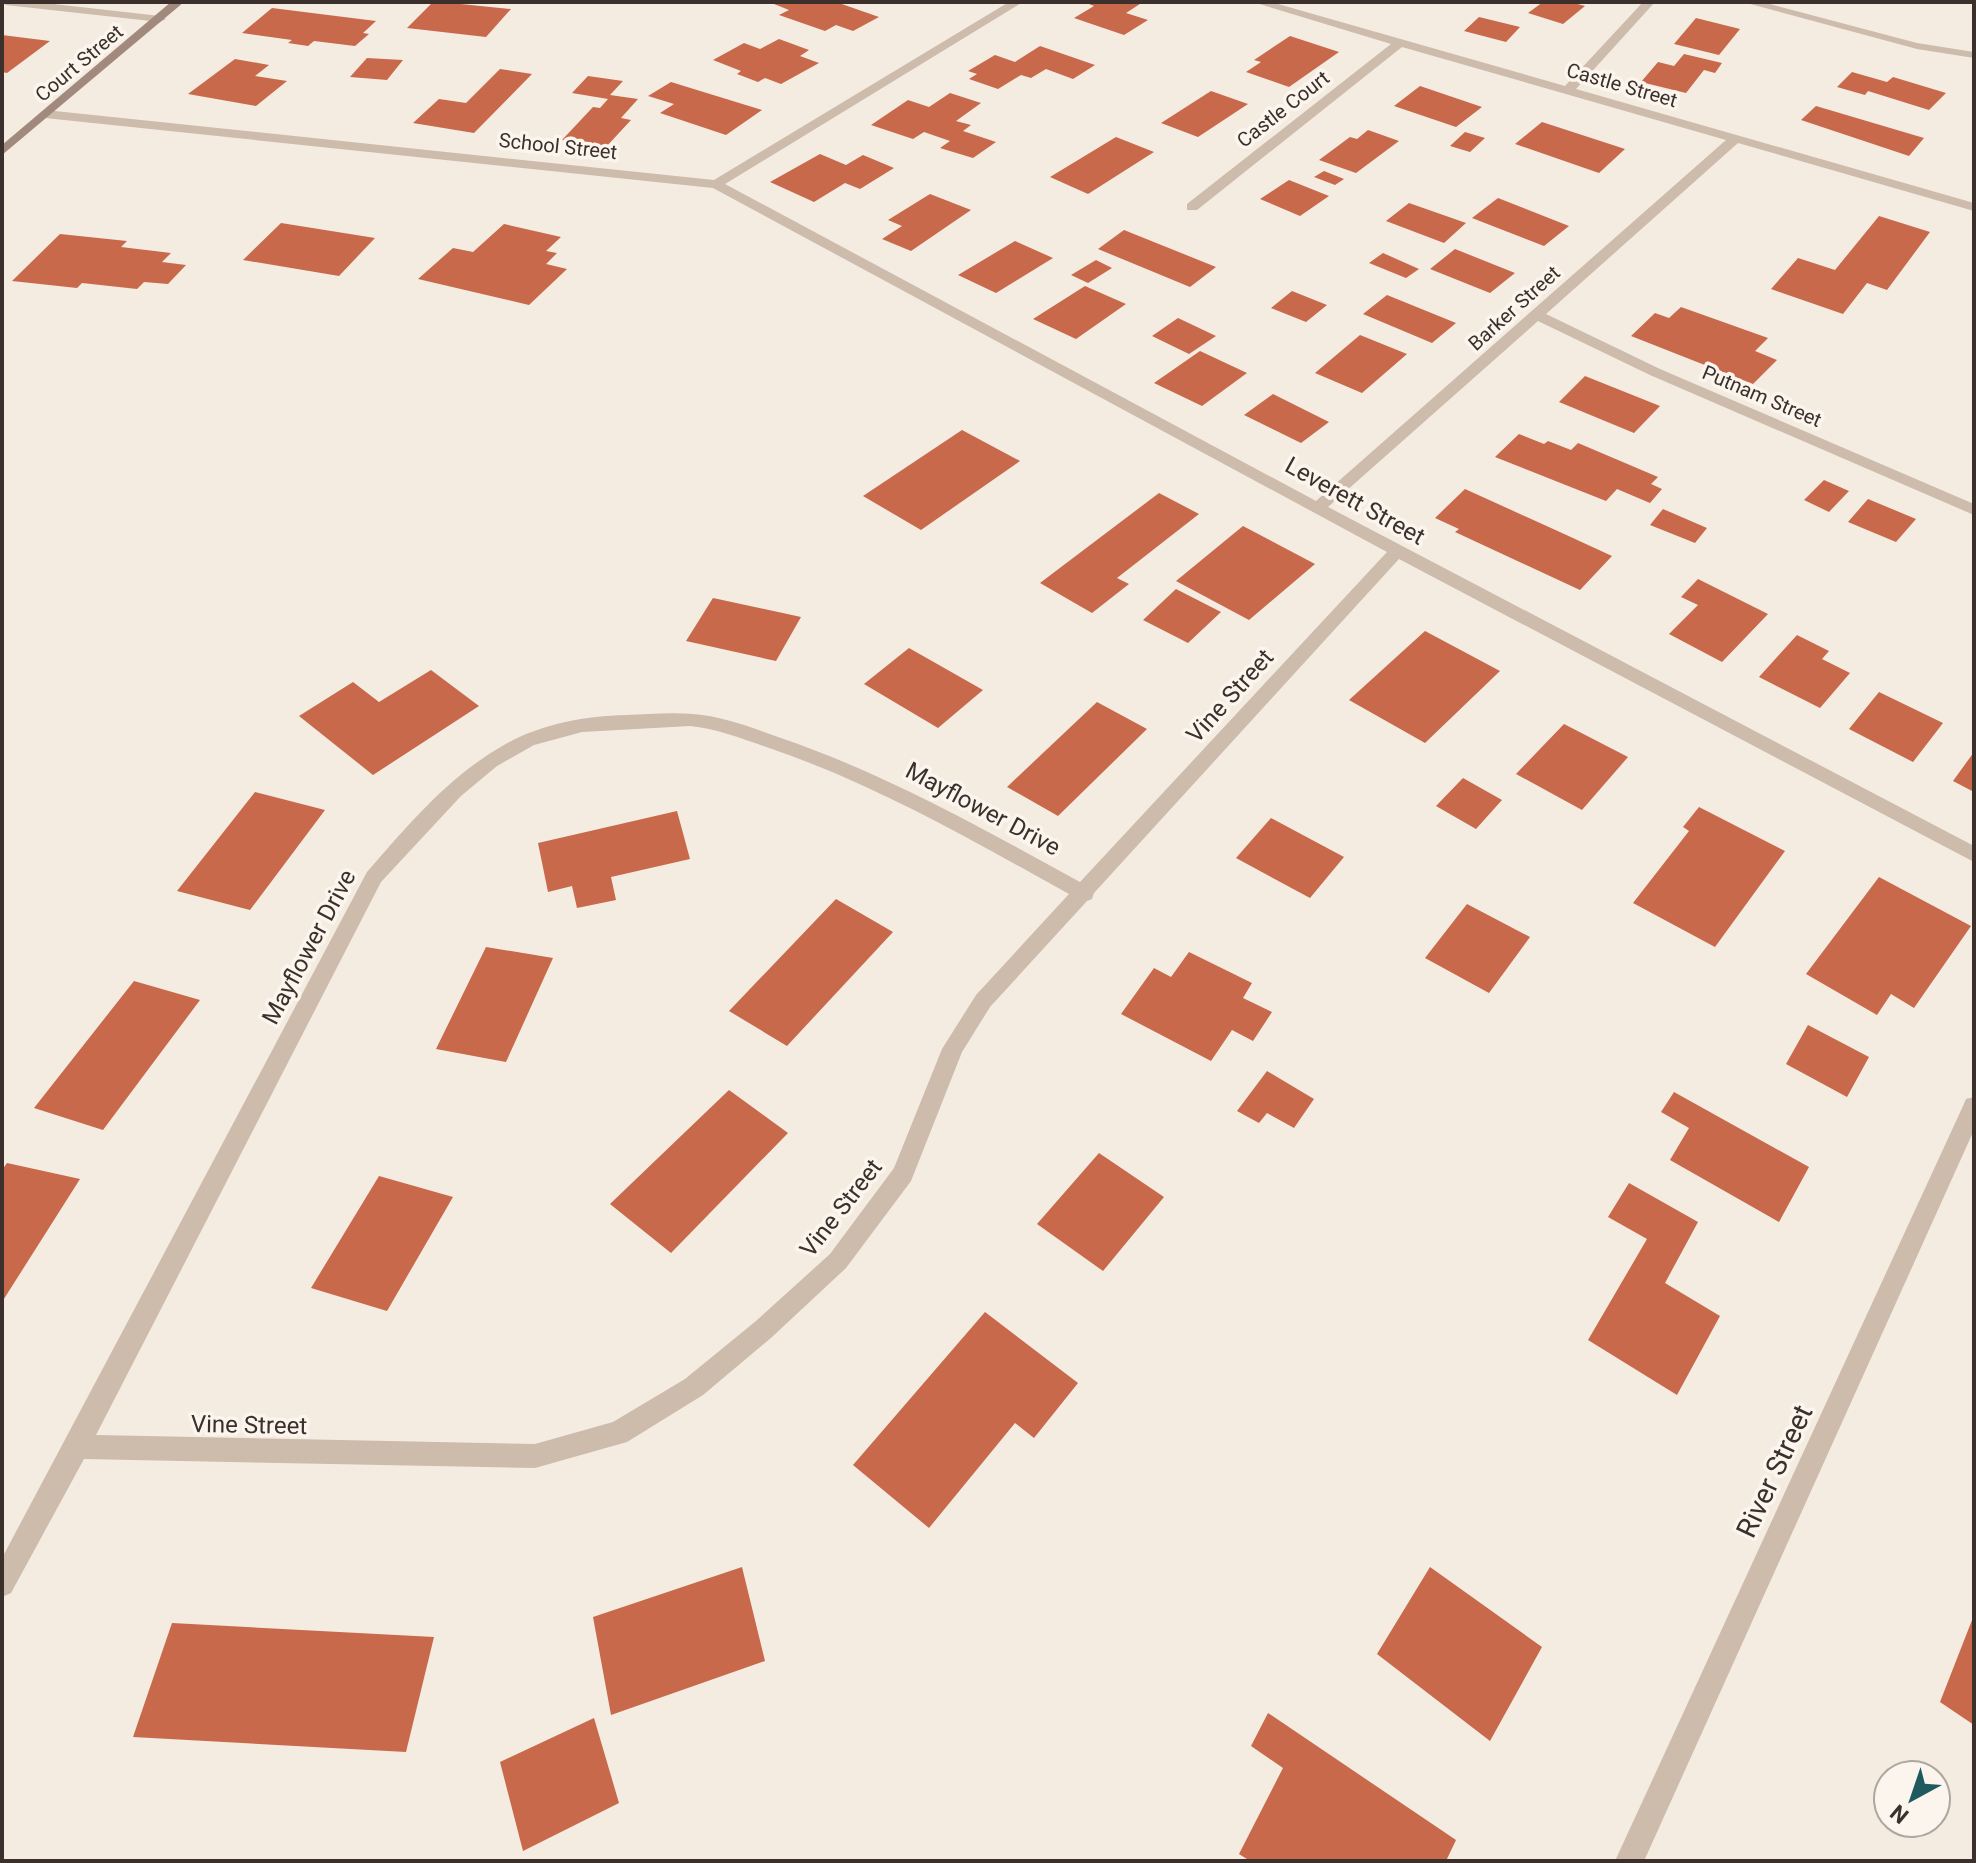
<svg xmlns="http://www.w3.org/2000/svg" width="1976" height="1863" font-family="Roboto,sans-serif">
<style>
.building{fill:#c8694b}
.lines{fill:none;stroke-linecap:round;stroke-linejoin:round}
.minor{fill:#cdbbac;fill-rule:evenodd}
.secondary{fill:#a18a7d;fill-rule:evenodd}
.labels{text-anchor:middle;stroke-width:7;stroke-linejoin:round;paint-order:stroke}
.far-street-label{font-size:20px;fill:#3b302b;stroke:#fbf5ee}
.street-label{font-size:24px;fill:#3b302b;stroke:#fbf5ee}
.near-street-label{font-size:28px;fill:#3b302b;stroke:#fbf5ee}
</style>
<rect width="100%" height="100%" fill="#f4ebe1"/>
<!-- building -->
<path class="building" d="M433 2H441L511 9 486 37 407 28Z
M769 2H836L879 17 853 31 836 25 825 31 779 15 789 10Z
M1143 2 1126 13 1148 20 1124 35 1074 18 1094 6 1084 2Z
M1543 2H1570L1585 6 1563 24 1528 13Z
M272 8 376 21 363 33 369 34 355 46 314 41 308 46 288 43 292 40 242 33Z
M1479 17 1520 27 1506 42 1464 31Z
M1696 18 1740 29 1719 55 1674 44Z
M2 35 50 41 7 73 2 72Z
M1290 36 1339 52 1289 87 1246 72 1261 62 1254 60Z
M779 39 809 50 800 56 819 63 781 84 765 78 758 82 737 74 741 71 713 60 744 43 760 49Z
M1040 46 1095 65 1073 79 1046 69 1031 78 1021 75 998 89 969 79 977 74 968 71 995 55 1015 62Z
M1684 54 1722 63 1715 73 1704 70 1686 93 1641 82 1658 62 1674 66Z
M367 58 403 60 387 80 350 77Z
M235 59 269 65 255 76 287 81 256 106 188 94Z
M500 69 532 74 474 133 413 123 439 99 466 103Z
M1852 72 1887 82 1893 77 1946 93 1929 110 1868 91 1865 95 1837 87Z
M588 76 623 81 610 95 638 99 621 118 631 120 606 147 562 140 593 107 600 108 608 99 572 93Z
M671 82 762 110 726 135 660 113 674 104 648 96Z
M1420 86 1482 107 1456 127 1394 106Z
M1211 91 1248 104 1198 137 1161 123Z
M950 93 981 103 956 121 971 125 963 131 996 142 973 158 940 148 950 141 924 132 913 139 871 125 908 100 929 107Z
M1816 106 1924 138 1909 156 1801 120Z
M1542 122 1625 149 1599 173 1515 144Z
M1368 130 1399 141 1356 173 1319 160 1350 137 1357 139Z
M1465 132 1485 138 1470 152 1450 146Z
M1116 137 1154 152 1088 194 1050 177Z
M820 154 846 165 863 155 894 168 860 189 845 183 814 202 770 182Z
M1324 171 1344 179 1335 185 1314 177Z
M1289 180 1329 196 1300 216 1260 199Z
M930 194 971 210 911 251 882 239 902 226 888 220Z
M1498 198 1569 226 1544 246 1472 218Z
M1409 203 1466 223 1444 243 1386 221Z
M1879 216 1930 232 1887 290 1867 283 1843 314 1771 289 1798 258 1835 270Z
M281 223 375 238 339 276 243 260Z
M504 224 561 237 546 251 557 253 546 264 567 269 529 305 418 279 453 248 473 252Z
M1124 230 1216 267 1190 287 1098 249Z
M60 234 127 241 121 247 171 253 162 262 186 265 168 284 144 282 137 289 82 283 77 288 12 281Z
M1015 241 1053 258 996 293 958 275Z
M1455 249 1515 273 1490 293 1430 269Z
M1383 253 1419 269 1406 278 1369 263Z
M1096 260 1112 268 1088 283 1071 275Z
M1085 286 1126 304 1076 339 1033 319Z
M1292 291 1327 305 1306 322 1271 308Z
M1387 295 1456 323 1432 343 1363 314Z
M1681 307 1768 338 1755 351 1777 360 1753 384 1631 336 1655 313 1669 318Z
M1178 318 1216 336 1189 354 1152 336Z
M1360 335 1407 354 1362 393 1315 373Z
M1200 351 1247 373 1202 406 1154 383Z
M1585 376 1660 406 1634 433 1559 402Z
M1273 394 1329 422 1301 443 1244 415Z
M962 430 1020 461 921 530 863 496Z
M1519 434 1544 444 1548 441 1571 450 1578 443 1658 477 1651 484 1662 489 1650 503 1617 489 1606 501 1495 457Z
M1824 480 1849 491 1829 512 1804 500Z
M1465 489 1562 533 1612 556 1580 590 1455 532 1459 529 1435 518Z
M1159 493 1199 514 1117 578 1129 584 1092 613 1040 583Z
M1868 499 1916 519 1896 542 1848 522Z
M1663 509 1707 528 1695 543 1650 525Z
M1243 526 1315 564 1249 620 1176 581Z
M1698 579 1768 614 1722 662 1669 634 1698 605 1681 597Z
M1176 589 1221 612 1188 643 1143 620Z
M713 598 801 617 776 661 686 641Z
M1425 631 1500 671 1425 743 1349 700Z
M1797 635 1829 651 1822 659 1850 673 1820 708 1759 677Z
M909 648 983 690 938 728 864 684Z
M431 670 479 706 373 775 299 716 353 682 379 702Z
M1879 692 1943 723 1913 762 1849 729Z
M1097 702 1147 729 1058 816 1007 787Z
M1564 724 1628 757 1582 810 1516 774Z
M1974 752V792L1953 781Z
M1463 778 1502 800 1476 829 1436 806Z
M255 792 325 810 250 910 177 891Z
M1699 807 1785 851 1715 947 1633 903 1689 831 1683 827Z
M677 811 690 859 611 877 616 900 577 908 572 886 548 892 538 843Z
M1271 818 1344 857 1310 898 1236 858Z
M1879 877 1971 926 1914 1008 1891 994 1877 1015 1806 974Z
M836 899 893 932 787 1046 729 1011Z
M1467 904 1530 937 1489 993 1425 958Z
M486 947 553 958 506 1062 436 1049Z
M1189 952 1252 983 1243 998 1272 1012 1253 1041 1232 1030 1211 1061 1121 1014 1154 968 1171 977Z
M134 981 200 1000 103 1130 34 1108Z
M1808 1025 1869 1057 1847 1097 1786 1064Z
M1267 1071 1314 1099 1294 1128 1267 1113 1259 1123 1237 1111Z
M729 1090 788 1133 671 1253 610 1204Z
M1674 1092 1809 1167 1779 1222 1670 1160 1689 1128 1661 1112Z
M1099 1153 1164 1197 1103 1271 1037 1224Z
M7 1163 80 1179 2 1302V1170Z
M379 1176 453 1197 387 1311 311 1288Z
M1629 1183 1698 1222 1665 1283 1720 1316 1677 1395 1588 1340 1647 1239 1608 1217Z
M985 1312 1078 1383 1034 1438 1015 1423 929 1528 853 1465Z
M742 1567 765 1661 611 1715 593 1617Z
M1430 1567 1542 1647 1490 1741 1377 1654Z
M1974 1615V1725L1940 1702Z
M172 1623 434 1637 406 1752 133 1737Z
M1268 1713 1456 1840 1446 1861H1250L1239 1854 1283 1768 1251 1746Z
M594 1718 619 1803 523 1851 500 1762Z"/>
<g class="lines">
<!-- minor -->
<path class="minor" d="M2 2H36L160 16 166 19 160 22 6 5Z
M1009 2H1023L725 184 1316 501 1726 140 1402 47 1197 210H1187V204L1391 44 1253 2H1271L1565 86 1643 2H1655L1576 89 1974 203V211L1738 143 1546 314 1660 369 1974 504V515L1650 375 1538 321 1328 507 1974 846V862L1399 559 1094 893 1092 899 1087 901 990 1007 962 1052 911 1181 846 1268 772 1337 703 1395 627 1442 535 1468 84 1459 11 1593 2 1597V1558L367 872C408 825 449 776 504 745 541 724 584 716 626 715 648 714 672 712 693 714 722 716 753 728 781 738 886 774 983 829 1080 882L1387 552 713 188 45 118 39 114 45 110 714 180ZM690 726C718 729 746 740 772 749 877 785 973 841 1069 894L976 995 942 1049 894 1168 830 1254 756 1321 685 1379 613 1422 535 1444 96 1435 381 882 461 796 497 766 534 745 582 732Z
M1743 2H1762L1917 43 1974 52V58L1917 49Z
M1974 1097V1130L1644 1861H1615L1963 1106 1966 1099Z"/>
<!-- secondary -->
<path class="secondary" d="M171 2H184L2 155V145Z"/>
</g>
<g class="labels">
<!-- far-street labels -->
<g class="far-street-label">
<text transform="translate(79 63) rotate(-40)" y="7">Court Street</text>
<text transform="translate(1622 85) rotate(16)" y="7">Castle Street</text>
<text transform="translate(1283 109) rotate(-38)" y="7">Castle Court</text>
<text transform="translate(558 146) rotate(6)" y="7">School Street</text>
<text transform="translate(1514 308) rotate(-42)" y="7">Barker Street</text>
<text transform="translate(1762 396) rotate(23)" y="7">Putnam Street</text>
</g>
<!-- street labels -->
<g class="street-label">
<text transform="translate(1355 501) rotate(29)" y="8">Leverett Street</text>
<text transform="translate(1230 696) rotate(-48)" y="8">Vine Street</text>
<text transform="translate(983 809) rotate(28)" y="8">Mayflower Drive</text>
<text transform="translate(309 947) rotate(-62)" y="8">Mayflower Drive</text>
<text transform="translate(841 1208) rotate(-52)" y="8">Vine Street</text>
<text transform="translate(249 1425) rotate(1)" y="8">Vine Street</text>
</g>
<!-- near-street labels -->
<g class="near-street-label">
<text transform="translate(1774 1471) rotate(-65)" y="10">River Street</text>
</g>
</g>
<!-- border -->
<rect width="1976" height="1863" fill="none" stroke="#3b302b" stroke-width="8"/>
<!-- north arrow -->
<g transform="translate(1912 1799) rotate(220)"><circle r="38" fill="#fbf5ee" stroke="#aea6a0" stroke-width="2"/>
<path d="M0-6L14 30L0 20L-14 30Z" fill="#1f5a5e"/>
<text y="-12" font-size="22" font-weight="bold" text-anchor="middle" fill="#3b302b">N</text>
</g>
</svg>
